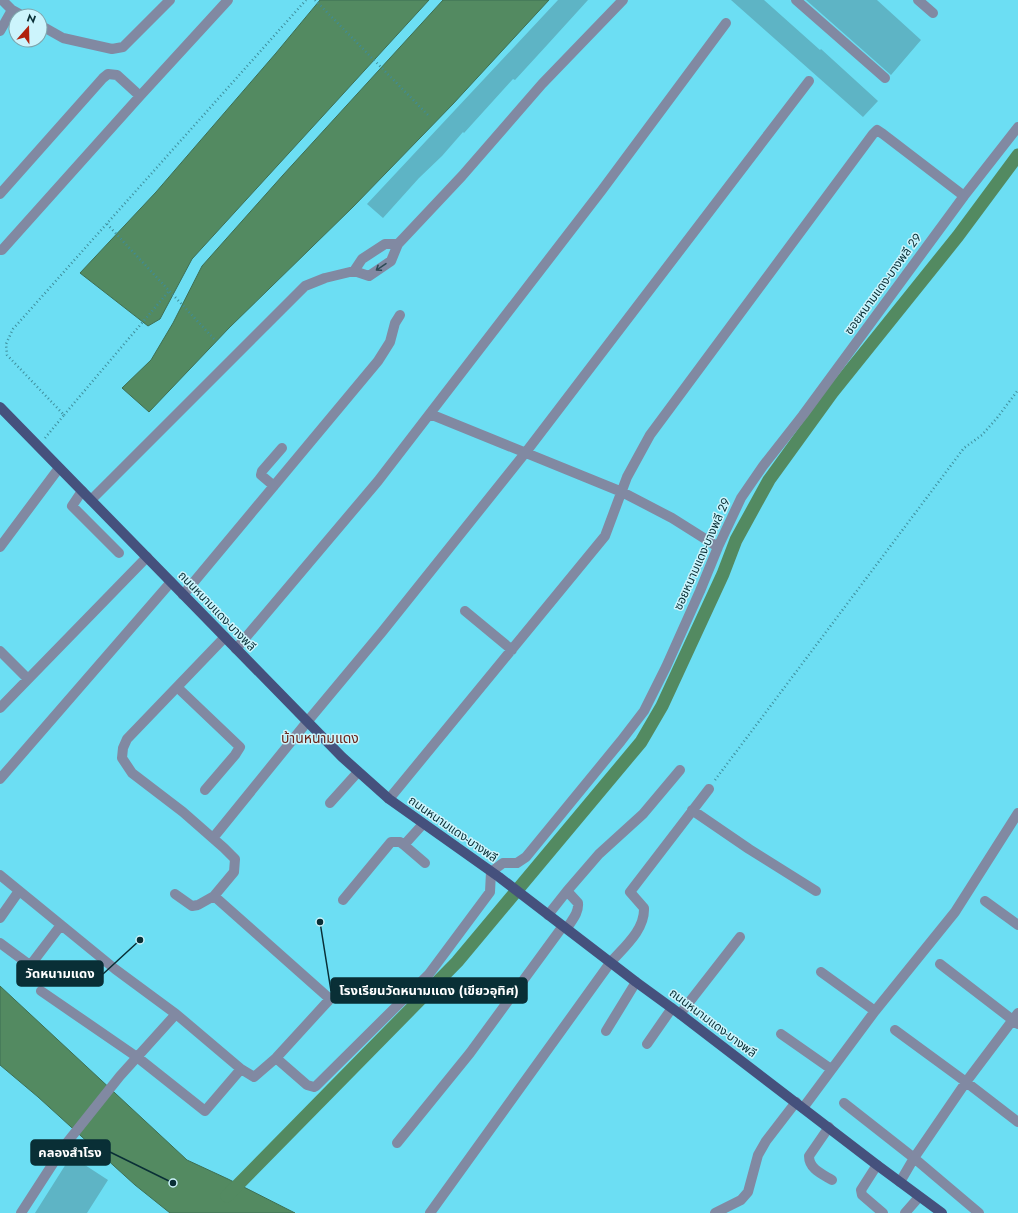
<svg xmlns="http://www.w3.org/2000/svg" width="1018" height="1213" font-family="Jost,'Noto Sans Thai',sans-serif">
<style>
.water{fill:#538a61;stroke:#3d6f54}
.lines{fill:none;stroke-linecap:round;stroke-linejoin:round}
.canal{stroke:#538a61;stroke-width:13}
.building{fill:#5eb4c5}
.path{stroke:#3e8d9b;stroke-width:2.5;stroke-dasharray:1 3;stroke-linecap:butt}
.minor{stroke:#8189a2;stroke-width:10}
.major{stroke:#45517d;stroke-width:10}
.oneway{stroke:#2d4a56}
.labels{text-anchor:middle;stroke-width:3;stroke-linejoin:round;paint-order:stroke}
.street-label{font-size:12px;fill:#092f36;stroke:#ccf4fc}
.quarter-label{font-size:14px;fill:#69251a;stroke:#ccf4fc}
.leader{fill:none;stroke:#092f36;stroke-width:1.5}
.callout-dot{fill:#092f36;stroke:#ccf4fc;stroke-width:1.5}
.callout{fill:#092f36;stroke:#092f36;stroke-width:1.5}
.callout-label{font-size:13px;text-anchor:middle;font-weight:bold;fill:#fff}
</style>
<rect width="100%" height="100%" fill="#6cdef3"/>
<!-- water -->
<path class="water" d="M320 0H429L192 259 160 319 148 326 80 273 156 192 276 53Z
M443 0H549L453 104 353 207 229 328 149 412 122 388 151 360 173 323 202 266 283 175Z
M0 986 187 1160 228 1179 295 1213H170L135 1185 38 1097 0 1065Z"/>
<g class="lines">
<!-- canal -->
<path class="canal" d="M227 1196 457 962 641 742 662 706 723 574 736 540 769 480 832 393 958 236 1018 155"/>
</g>
<!-- building -->
<path class="building" d="M558 0H588L548 44 515 80 513 79 464 133 463 132 442 156 419 178 383 218 367 204Z
M731 0H764L820 50 821 49 878 101 863 117Z
M806 0H877L921 40 891 75Z
M71 1156 108 1180 87 1213H35Z"/>
<g class="lines">
<!-- path -->
<path class="path" d="M315 0 430 117
M107 224 216 341
M64 415 169 291
M45 438 64 415 7 355 6 344 13 329 306 0
M715 780 964 448 982 435 997 418 1018 390"/>
<!-- minor -->
<path class="minor" d="M2 0 12 10 23 16
M796 0 885 78
M918 0 933 13
M40 25 63 38 112 49 123 47 170 0
M0 31 12 10
M0 194 103 78 108 74 117 75 140 96
M0 250H2L140 96 228 0
M354 271 362 259 385 244H398
M430 414 622 492 672 518 718 547
M274 486 261 475 262 471 282 448
M82 491 72 506 119 553
M91 500 305 286 325 278 354 271 369 276 391 261 398 244 462 176 542 84 623 0
M0 547 59 468
M183 595 378 361 390 342 395 323 400 315
M465 611 512 650
M236 649 378 481 602 190 726 23
M0 651 28 679
M177 687 240 747 235 755 205 790
M0 708 147 557
M0 779 171 582
M389 799 605 536 627 477 650 435 873 134 877 130 883 134 964 196
M330 803 358 772
M692 810 749 849 816 891
M213 838 307 722 382 632 526 452 809 81
M404 845 425 863
M0 875 115 969 176 1014
M175 894 192 906 198 905 214 896 234 872 235 859 224 848 183 812 132 773 122 758 123 748 127 739 225 637
M343 900 391 842H400L404 845 423 824
M985 901 1018 925
M548 915 567 891 599 854 643 814 680 770
M0 918 19 891
M567 928C572 920 579 913 578 903L567 891
M0 943 27 963H32L61 925
M940 964 1018 1024
M821 972 875 1011
M41 991 137 1057 205 1111 241 1069
M680 1014 740 937
M895 1030 966 1082 1018 1122
M606 1031 636 982
M781 1034 831 1069
M647 1044 672 1008
M276 1058 307 1085 314 1087 316 1086 429 974 490 892 491 872 503 863H517L526 857 621 741 644 711 666 667 700 591 718 547 741 498 763 466 803 415 964 196 1018 127
M844 1103 914 1158 979 1213
M803 1108 875 1011 955 912 1018 813
M829 1127 809 1156C809 1169 822 1174 832 1180
M397 1143 470 1053 563 926
M877 1165 861 1190 862 1195 883 1213
M900 1182 914 1158 966 1082 1018 1013
M21 1213 65 1145 120 1076 176 1014 241 1069 254 1077 276 1058 330 999 214 896
M430 1213 610 963C624 947 645 930 644 908L630 892 709 789
M715 1213 741 1200 748 1192 758 1155 766 1141 796 1102
M905 1213 919 1197"/>
<!-- major -->
<path class="major" d="M0 407 342 757 389 799 499 877 636 982 680 1014 877 1165 942 1213"/>
</g>
<!-- one-way arrows -->
<defs><path id="oneway-shaft" d="M-6 0H5M1.5-3L5.5 0L1.5 3" fill="none" stroke-width="1.6" stroke-linecap="round" stroke-linejoin="round"/></defs>
<use class="oneway" href="#oneway-shaft" transform="translate(381 267) rotate(146)"/>
<g class="labels">
<!-- street labels -->
<g class="street-label">
<text transform="translate(883 284) rotate(-54)" y="4">ซอยหนามแดง-บางพลี 29</text>
<text transform="translate(702 554) rotate(-66)" y="4">ซอยหนามแดง-บางพลี 29</text>
<text transform="translate(217 611) rotate(46)" y="4">ถนนหนามแดง-บางพลี</text>
<text transform="translate(453 829) rotate(35)" y="4">ถนนหนามแดง-บางพลี</text>
<text transform="translate(713 1023) rotate(37)" y="4">ถนนหนามแดง-บางพลี</text>
</g>
<!-- quarter labels -->
<g class="quarter-label">
<text x="320" y="743">บ้านหนามแดง</text>
</g>
</g>
<!-- callouts -->
<path class="leader" d="M140 940L103 974M320 922L331 991M173 1183L110 1152"/>
<g class="callout-dot">
<circle cx="140" cy="940" r="4"/>
<circle cx="320" cy="922" r="4"/>
<circle cx="173" cy="1183" r="4"/>
</g>
<g class="callout">
<rect x="17" y="961" width="86" height="25" rx="4"/>
<rect x="331" y="978" width="196" height="25" rx="4"/>
<rect x="31" y="1140" width="79" height="25" rx="4"/>
</g>
<g class="callout-label">
<text x="60" y="978">วัดหนามแดง</text>
<text x="429" y="995">โรงเรียนวัดหนามแดง (เขียวอุทิศ)</text>
<text x="70" y="1157">คลองสำโรง</text>
</g>
<!-- north arrow -->
<g transform="translate(28 28) rotate(20)"><circle r="19" fill="#ccf4fc" stroke="#7ea5ad"/>
<path d="M0-3L7 15L0 10L-7 15Z" fill="#b0220d"/>
<text y="-6" font-size="11" font-weight="bold" text-anchor="middle" fill="#092f36">N</text>
</g>
</svg>
